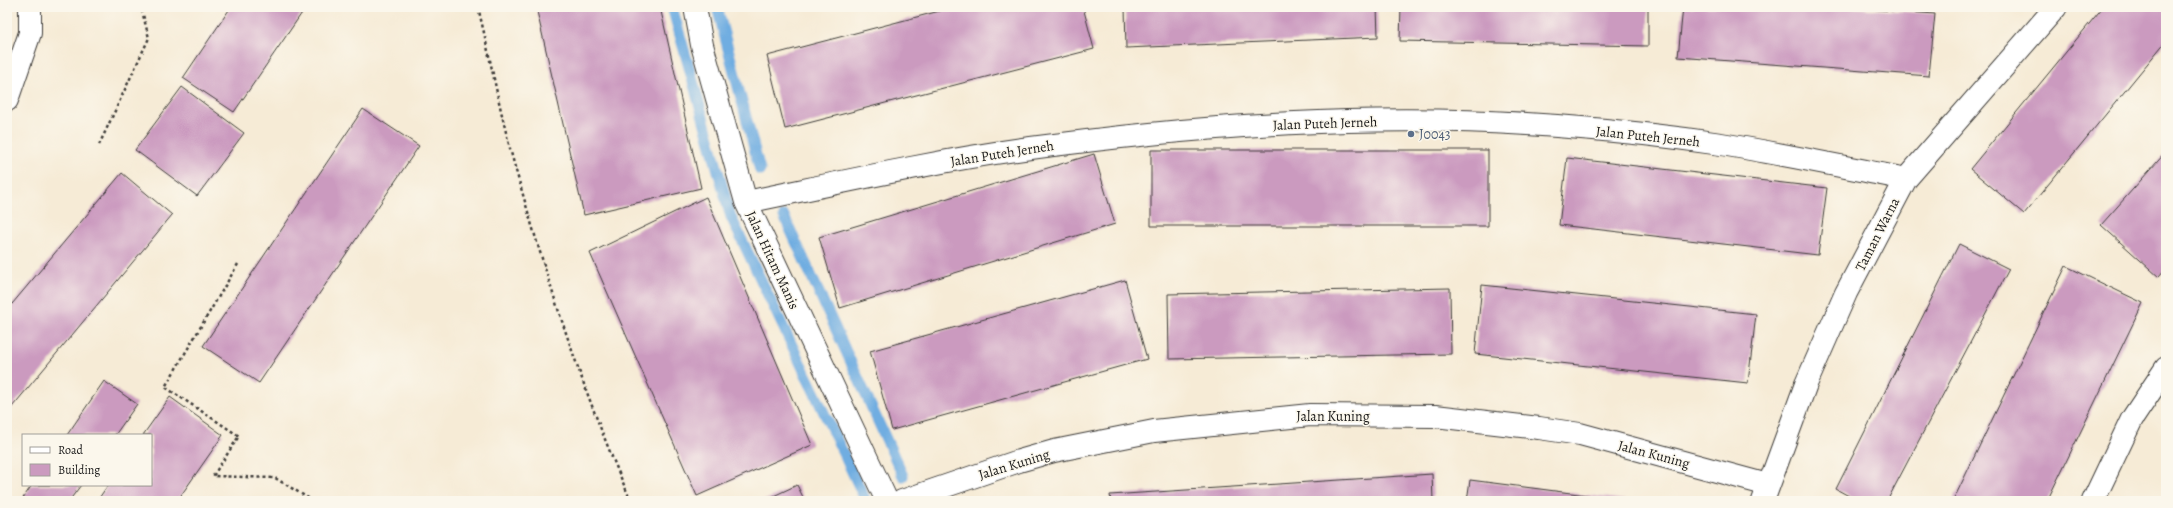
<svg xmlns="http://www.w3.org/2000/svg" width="2173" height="508" font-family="Alegreya,serif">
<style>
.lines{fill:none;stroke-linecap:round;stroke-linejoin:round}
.stream{stroke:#70ade1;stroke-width:11}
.building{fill:#cb9abf}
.minor-casing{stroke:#3d3b38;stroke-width:24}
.path{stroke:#3d3b38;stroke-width:2.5;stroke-dasharray:3 3;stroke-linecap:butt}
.minor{stroke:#fff;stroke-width:22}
.service-dot{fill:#5c6f8a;stroke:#fbf7ec;stroke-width:1.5}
.labels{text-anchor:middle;stroke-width:3;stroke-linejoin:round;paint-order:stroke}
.street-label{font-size:14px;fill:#1c1c1c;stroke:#fbf7ec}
.service-label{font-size:14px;fill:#4e5e75;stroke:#fbf7ec;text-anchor:start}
</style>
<rect width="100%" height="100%" fill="#fbf7ec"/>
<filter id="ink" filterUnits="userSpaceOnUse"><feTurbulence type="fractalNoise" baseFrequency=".025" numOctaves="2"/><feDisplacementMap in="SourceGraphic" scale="8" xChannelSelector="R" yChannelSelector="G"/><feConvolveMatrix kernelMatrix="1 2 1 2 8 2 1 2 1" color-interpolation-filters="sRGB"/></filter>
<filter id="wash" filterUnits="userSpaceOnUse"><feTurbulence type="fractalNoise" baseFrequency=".012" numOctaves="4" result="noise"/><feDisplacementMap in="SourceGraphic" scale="16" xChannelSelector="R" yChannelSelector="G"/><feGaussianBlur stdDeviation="0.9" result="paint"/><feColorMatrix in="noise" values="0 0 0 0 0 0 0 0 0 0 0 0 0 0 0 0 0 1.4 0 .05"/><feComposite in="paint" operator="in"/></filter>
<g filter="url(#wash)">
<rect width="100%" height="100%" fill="#f6ebd6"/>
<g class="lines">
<!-- stream -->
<path class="stream" d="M672 7 731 217 866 501
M717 7 760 170
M784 216 903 476"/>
</g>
<g id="blocks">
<!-- building -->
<path class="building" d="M231 7H306L234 112 183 78Z
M536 7H660L701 188 584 215Z
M955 7H1083L1094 49 785 129 767 56Z
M1125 7H1377L1378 37 1126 48Z
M1401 7H1648V46L1400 41Z
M1683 7H1842L1935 14 1929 76 1678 57Z
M2103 7H2166V41L2024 214 1970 169Z
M182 87 244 133 197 196 135 150Z
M363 109 419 146 259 383 203 346Z
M1151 150H1488V226H1151Z
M2166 152V269L2159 277 2101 225Z
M1094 154 1115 224 840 308 819 237Z
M1567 158 1827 188 1818 255 1559 225Z
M122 173 172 215 7 413V310Z
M706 197 812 445 697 496 590 253Z
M1959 244 2009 269 1887 501H1858L1836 489Z
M2066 266 2143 303 2080 433 2047 501H1953Z
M1125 280 1147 359 892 430 870 351Z
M1482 285 1756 314 1748 383 1475 354Z
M1450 288 1451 354 1169 359 1168 294Z
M104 381 137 404 115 435H67Z
M170 397 223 435 177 501H97L108 485H151V435H143Z
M1432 474 1433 501H1111L1110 495Z
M1470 480 1625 500V501H1467Z
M32 485H81L69 501H21Z
M797 485 805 501H763Z"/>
</g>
</g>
<g filter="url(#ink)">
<use href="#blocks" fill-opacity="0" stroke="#3d3b38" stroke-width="1"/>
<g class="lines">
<!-- minor casing -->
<g class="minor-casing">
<path id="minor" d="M695 7 702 45 746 202 887 501
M7 100 30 33V7
M746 202C838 183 930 162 1023 149 1199 125 1379 112 1557 126 1611 130 1667 136 1721 144 1783 154 1844 167 1906 179
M902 501 1019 461 1054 451 1154 431 1310 415 1435 416 1539 428 1580 434 1768 485
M1763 501 1806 384 1846 293 1906 179 2056 7
M2093 501 2132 419 2166 368"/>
</g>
<!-- path -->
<path class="path" d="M478 7C492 65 502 124 519 181 550 289 585 398 631 501
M99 145 149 38 141 7
M238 264 165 387 239 436 213 476 275 478 313 501"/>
<!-- minor -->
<use href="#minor" class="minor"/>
</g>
</g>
<!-- markers -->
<circle class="service-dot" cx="1411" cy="134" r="4"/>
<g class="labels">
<!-- street labels -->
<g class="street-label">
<text transform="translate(1325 123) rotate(-2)" y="5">Jalan Puteh Jerneh</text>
<text transform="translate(1648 136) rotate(6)" y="5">Jalan Puteh Jerneh</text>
<text transform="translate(1002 153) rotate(-9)" y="5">Jalan Puteh Jerneh</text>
<text transform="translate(1877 234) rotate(-63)" y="5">Taman Warna</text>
<text transform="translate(773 260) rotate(65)" y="5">Jalan Hitam Manis</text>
<text x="1333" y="421">Jalan Kuning</text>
<text transform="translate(1654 454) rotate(15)" y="5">Jalan Kuning</text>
<text transform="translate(1014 464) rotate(-17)" y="5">Jalan Kuning</text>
</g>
<!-- service labels -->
<g class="service-label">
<text x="1419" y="139">J0043</text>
</g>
</g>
<!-- margin -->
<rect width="2173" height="508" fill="none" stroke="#fbf7ec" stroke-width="24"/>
<!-- legend -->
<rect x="22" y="434" width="130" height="52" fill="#fbf7ec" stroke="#a29f99"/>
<rect x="30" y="447" width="20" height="6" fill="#ffffff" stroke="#a29f99"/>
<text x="58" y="454" font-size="12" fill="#1c1c1c">Road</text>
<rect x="30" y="464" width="20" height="12" fill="#cb9abf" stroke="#a29f99"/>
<text x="58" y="474" font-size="12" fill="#1c1c1c">Building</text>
</svg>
